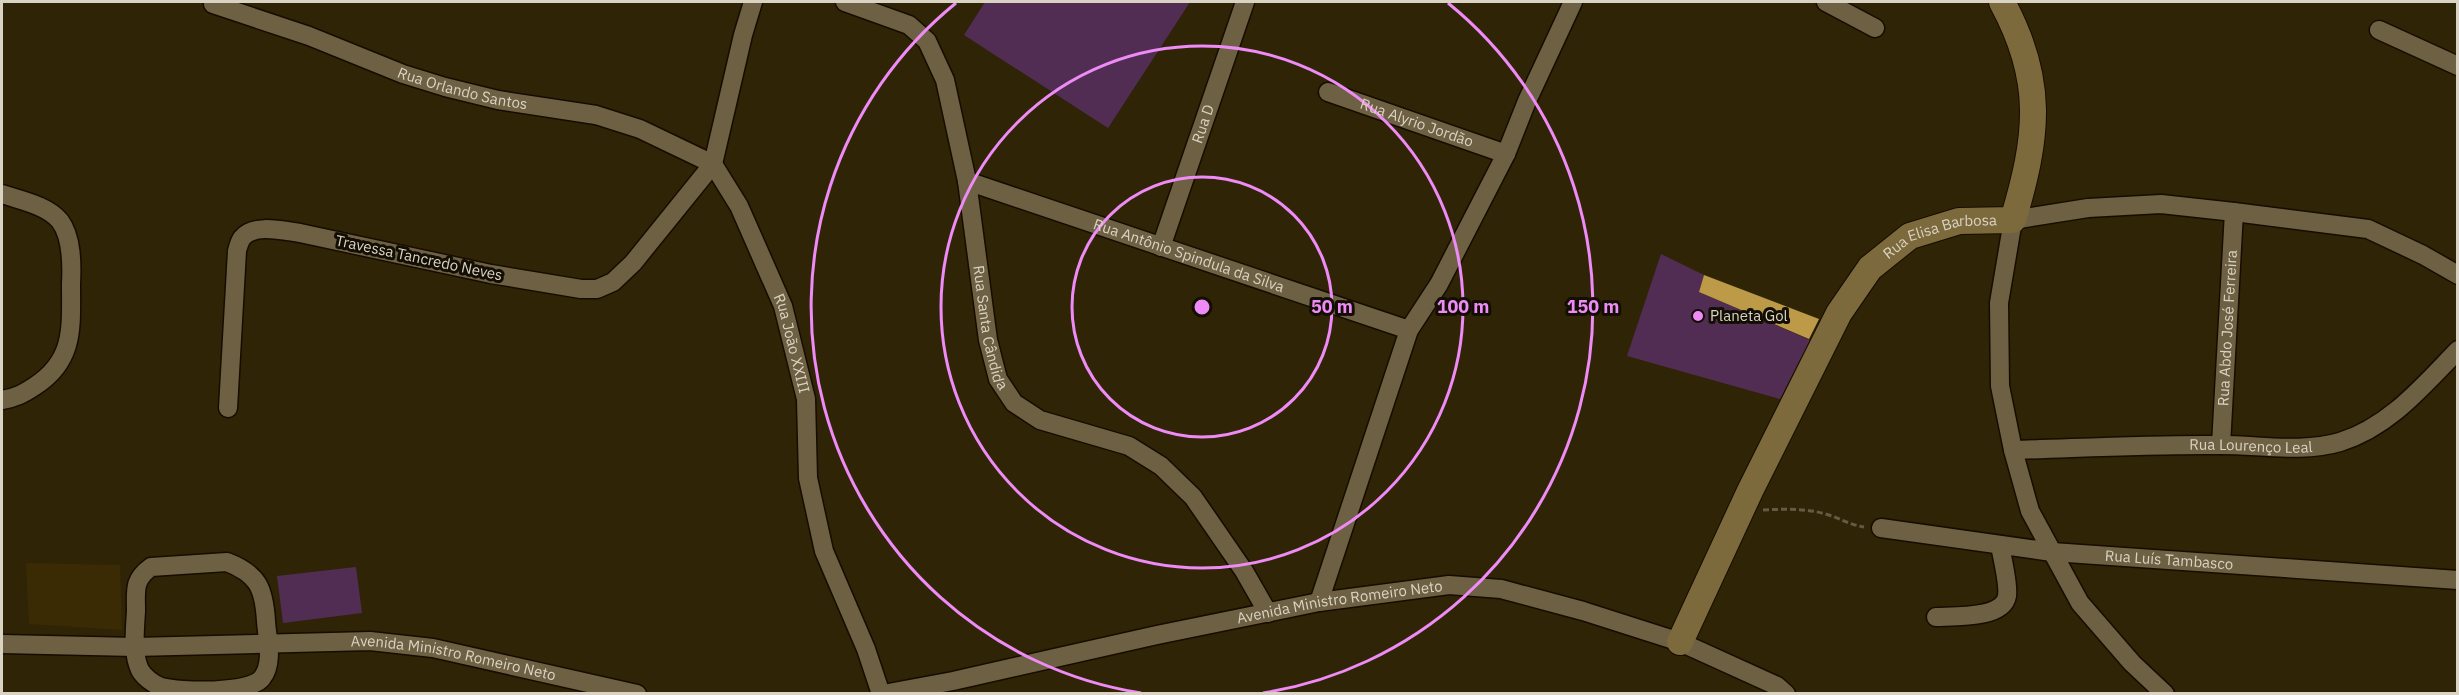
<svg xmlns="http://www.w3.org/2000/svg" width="2459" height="695" font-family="'IBM Plex Sans',sans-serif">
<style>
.built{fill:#3a2b05}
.garden{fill:#512d54}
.building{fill:#bd9a47}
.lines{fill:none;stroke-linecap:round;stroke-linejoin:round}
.street-casing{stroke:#160d00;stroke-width:21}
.secondary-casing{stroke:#160d00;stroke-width:28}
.path{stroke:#655b42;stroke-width:3;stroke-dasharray:6 3;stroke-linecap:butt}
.street{stroke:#6d6043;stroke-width:18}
.secondary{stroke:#7c693c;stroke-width:26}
.ring{fill:none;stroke:#ef8bf7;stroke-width:3}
.poi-dot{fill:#ef8bf7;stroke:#130e04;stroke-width:2}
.labels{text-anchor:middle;stroke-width:6;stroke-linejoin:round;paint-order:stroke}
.street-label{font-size:15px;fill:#dad3c3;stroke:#130e04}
.poi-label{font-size:15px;fill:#dad3c3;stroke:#130e04;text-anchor:start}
.centre{fill:#ef8bf7;stroke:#130e04;stroke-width:3}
.ring-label{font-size:18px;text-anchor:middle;font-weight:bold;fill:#ef8bf7;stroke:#130e04;stroke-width:6;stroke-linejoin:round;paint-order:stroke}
</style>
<rect width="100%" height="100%" fill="#302407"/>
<!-- built -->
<path class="built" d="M26 563 120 565 122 630 29 624Z"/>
<!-- garden -->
<path class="garden" d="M985 2H1190L1108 128 964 35Z
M1661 254 1704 275 1699 292 1810 340 1780 399 1627 356Z
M356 567 362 613 283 623 277 576Z"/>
<!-- building -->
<path class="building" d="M1704 275 1819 319 1809 339 1699 292Z"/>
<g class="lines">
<!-- street casing -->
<g class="street-casing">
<g id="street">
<path id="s1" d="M753 2 743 35 713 164 739 206 783 306 806 399 808 478 824 551 866 649 881 694"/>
<path id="s2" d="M845 2 909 25 927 41 945 80 967 181 988 340 998 379 1014 403 1040 420 1129 446 1161 466 1193 497 1244 571 1268 613"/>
<path d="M1826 2 1875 28"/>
<path id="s3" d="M213 4 309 36 403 74 445 87 498 100 596 115 640 129 713 164 633 263 613 282 597 289H581L491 274 300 233C284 231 254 223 242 238 240 241 238 247 237 251L228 408"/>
<path d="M2379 30 2458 66"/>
<path id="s4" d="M1328 92 1506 154"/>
<path id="s5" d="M967 181 1409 330"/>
<path d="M2 194C19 200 47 205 60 221 72 237 72 264 71 284 71 327 75 360 35 386 23 394 15 398 2 400"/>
<path id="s6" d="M1161 247 1245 2"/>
<path id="s7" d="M2221 445 2234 212"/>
<path id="s8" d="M2013 450C2082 448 2152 444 2222 445 2260 445 2303 453 2340 442 2389 427 2423 386 2458 350"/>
<path id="s9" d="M1881 528 2052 552 2458 580"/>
<path d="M227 562C258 574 264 588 266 621 267 638 274 663 262 678 250 694 180 692 161 687 153 684 144 677 140 670 132 653 135 629 136 611 136 590 133 580 151 567Z"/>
<path d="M1319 602 1409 330 1439 284 1506 154 1527 101 1573 2"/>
<path d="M1936 617C1954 616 2003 619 2007 596 2009 584 2002 558 2000 545"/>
<path id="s10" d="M2 644 135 647 370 641 433 648 637 694"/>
<path id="s11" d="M883 694 953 681 1157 635 1319 602 1449 585 1501 589 1583 611 1680 642 1777 686 1786 694"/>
<path d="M2165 694 2132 663 2080 603 2030 511 2013 450 2000 386 1999 303 2013 220 2088 208 2161 204 2234 212 2368 229 2423 255 2458 275"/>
</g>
</g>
<!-- secondary casing -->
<g class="secondary-casing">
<g id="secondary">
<path id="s12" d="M1680 642 1750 491 1839 313 1870 268 1910 236 1959 221 2013 220C2038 136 2045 81 2002 2"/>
</g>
</g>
<!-- path -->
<path class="path" d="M1763 510C1785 509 1807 508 1829 515 1841 519 1851 525 1864 527"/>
<!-- street -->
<use href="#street" class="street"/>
<!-- secondary -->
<use href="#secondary" class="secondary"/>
</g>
<!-- distance rings -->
<g class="ring">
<circle cx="1202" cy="307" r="130"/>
<circle cx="1202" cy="307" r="261"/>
<path d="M1141 693A391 391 0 0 1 956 3M1448 3A391 391 0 0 1 1263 693"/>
</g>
<!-- markers -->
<circle class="poi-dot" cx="1698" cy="316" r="6"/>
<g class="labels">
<!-- street labels -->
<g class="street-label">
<text dy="5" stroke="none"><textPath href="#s3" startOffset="264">Rua Orlando Santos</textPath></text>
<text dy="5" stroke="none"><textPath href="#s4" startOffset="94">Rua Alyrio Jordão</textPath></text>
<text dy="5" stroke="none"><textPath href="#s6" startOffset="130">Rua D</textPath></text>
<text dy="5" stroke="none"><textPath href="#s12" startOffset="500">Rua Elisa Barbosa</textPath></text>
<text dy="5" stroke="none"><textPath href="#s5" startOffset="234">Rua Antônio Spindula da Silva</textPath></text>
<text transform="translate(419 258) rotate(12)" y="5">Travessa Tancredo Neves</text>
<text dy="5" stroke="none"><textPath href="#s2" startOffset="387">Rua Santa Cândida</textPath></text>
<text dy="5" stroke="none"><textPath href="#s7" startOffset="117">Rua Abdo José Ferreira</textPath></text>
<text dy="5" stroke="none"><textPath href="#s1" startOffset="364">Rua João XXIII</textPath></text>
<text dy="5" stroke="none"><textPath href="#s8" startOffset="238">Rua Lourenço Leal</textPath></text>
<text dy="5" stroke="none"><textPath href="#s9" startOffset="290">Rua Luís Tambasco</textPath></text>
<text dy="5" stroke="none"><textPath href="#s11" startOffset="466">Avenida Ministro Romeiro Neto</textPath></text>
<text dy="5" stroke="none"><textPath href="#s10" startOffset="453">Avenida Ministro Romeiro Neto</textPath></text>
</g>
<!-- poi labels -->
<g class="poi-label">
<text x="1710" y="321">Planeta Gol</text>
</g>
</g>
<circle cx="1202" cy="307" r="9" class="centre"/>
<g class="ring-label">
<text x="1332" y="313">50 m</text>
<text x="1463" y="313">100 m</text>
<text x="1593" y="313">150 m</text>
</g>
<!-- border -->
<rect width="2459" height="695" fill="none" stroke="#dad3c3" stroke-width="6"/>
</svg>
